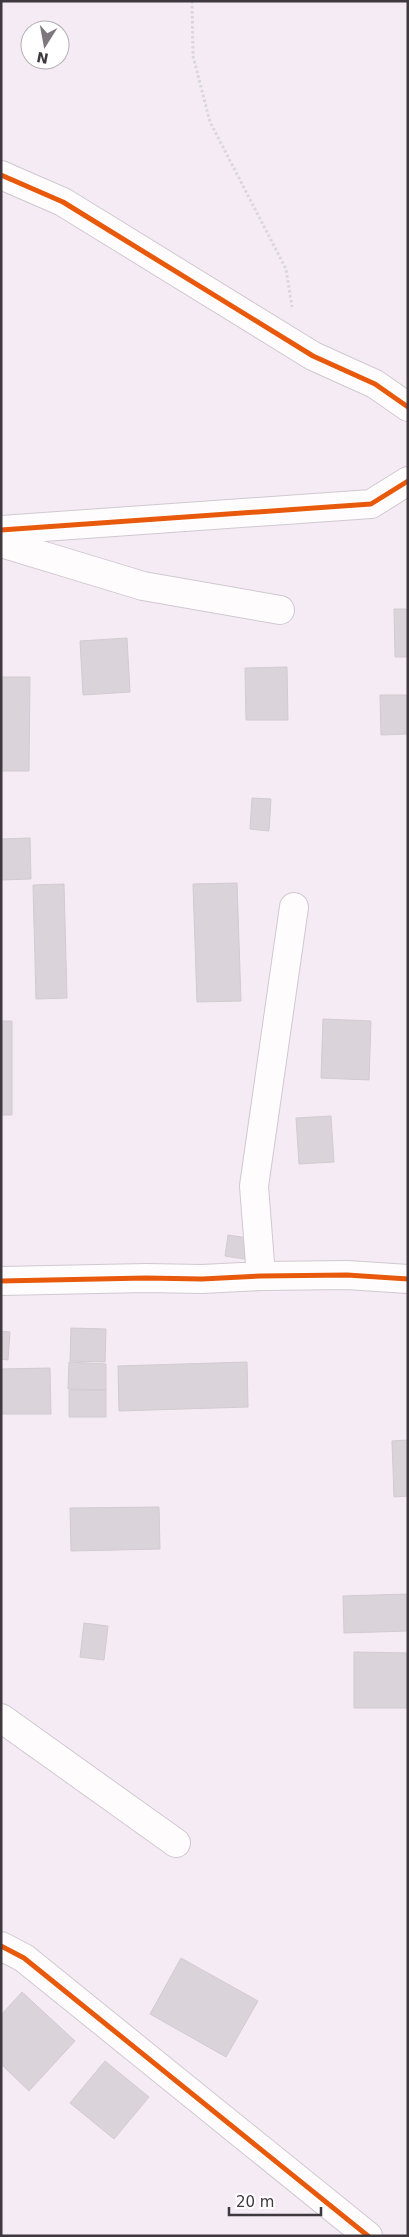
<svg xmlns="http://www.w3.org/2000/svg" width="409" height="2237" font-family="'DejaVu Sans',sans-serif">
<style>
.building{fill:#dad3da;stroke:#d2cbd1}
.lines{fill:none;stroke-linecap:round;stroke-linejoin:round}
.street-casing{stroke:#d0c9d0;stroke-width:30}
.path{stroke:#d9d7d9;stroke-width:3;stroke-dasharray:2.5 2.5;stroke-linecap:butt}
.street{stroke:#fefcfd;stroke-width:28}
.cycleway-casing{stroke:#fff;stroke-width:8}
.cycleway{stroke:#e8590c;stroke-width:5}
</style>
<rect width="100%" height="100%" fill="#f5ebf4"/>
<!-- building -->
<path class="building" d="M394 609H408V657H395Z
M127 638 130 692 83 695 80 641Z
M287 667 288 720H246L245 668Z
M1 677H30L29 771H1Z
M380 695H408V734L381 735Z
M252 798 271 799 269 831 250 829Z
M30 838 31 879 1 880V839Z
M237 883 241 1001 197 1002 193 884Z
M64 884 67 998 36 999 33 885Z
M323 1019 371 1021 369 1080 321 1078Z
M1 1021H12V1115H1Z
M331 1116 334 1162 299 1164 296 1118Z
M228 1235 248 1238 245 1259 225 1256Z
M71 1328 106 1329 105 1362 70 1361Z
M1 1331 10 1332 8 1360 1 1359Z
M69 1362 106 1364V1390L68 1389Z
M247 1362 248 1407 119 1411 118 1366Z
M50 1368 51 1414H1V1369Z
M69 1390H106V1417H69Z
M408 1440V1496L394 1497 392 1441Z
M159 1507 160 1549 71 1551 70 1508Z
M408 1594V1631L344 1633 343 1596Z
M84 1623 108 1626 104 1660 80 1657Z
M354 1652 408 1653V1708H354Z
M181 1958 258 2001 226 2057 150 2014Z
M22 1992 75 2041 29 2091 1 2064V2015Z
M105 2061 149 2097 114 2139 70 2103Z"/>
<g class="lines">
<!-- street casing -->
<g class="street-casing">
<path id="street" d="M1 175 63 202 313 356 375 384 408 407
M1 530 371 504 408 481
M1 543 143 586 280 610
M261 1276 254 1186 294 907
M1 1281 146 1278 202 1279 261 1276 347 1275 408 1279
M1 1718 176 1843
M1 1946 24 1958 368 2236"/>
</g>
<!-- path -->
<path class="path" d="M192 1 193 56 210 122 286 269 292 307"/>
<!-- street -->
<use href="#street" class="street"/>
<!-- cycleway casing -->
<g class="cycleway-casing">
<path id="cycleway" d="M1 175 63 202 313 356 375 384 408 407
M1 530 371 504 408 481
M1 1281 146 1278 202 1279 261 1276 347 1275 408 1279
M1 1946 24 1958 368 2236"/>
</g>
<!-- cycleway -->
<use href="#cycleway" class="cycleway"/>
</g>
<!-- border -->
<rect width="409" height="2237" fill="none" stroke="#3f383f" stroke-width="5"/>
<!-- north arrow -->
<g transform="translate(45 45) rotate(191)"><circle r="24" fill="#ffffff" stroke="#b2afb2"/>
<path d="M0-4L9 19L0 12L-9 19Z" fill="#7f777e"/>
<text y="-8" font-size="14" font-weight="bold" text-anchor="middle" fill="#3f383f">N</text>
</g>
<!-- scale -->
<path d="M229 2207v8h92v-8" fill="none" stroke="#3f383f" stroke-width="2.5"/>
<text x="236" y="2207" font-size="15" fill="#3f383f" stroke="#ffffff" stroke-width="4" paint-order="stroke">20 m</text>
</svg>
